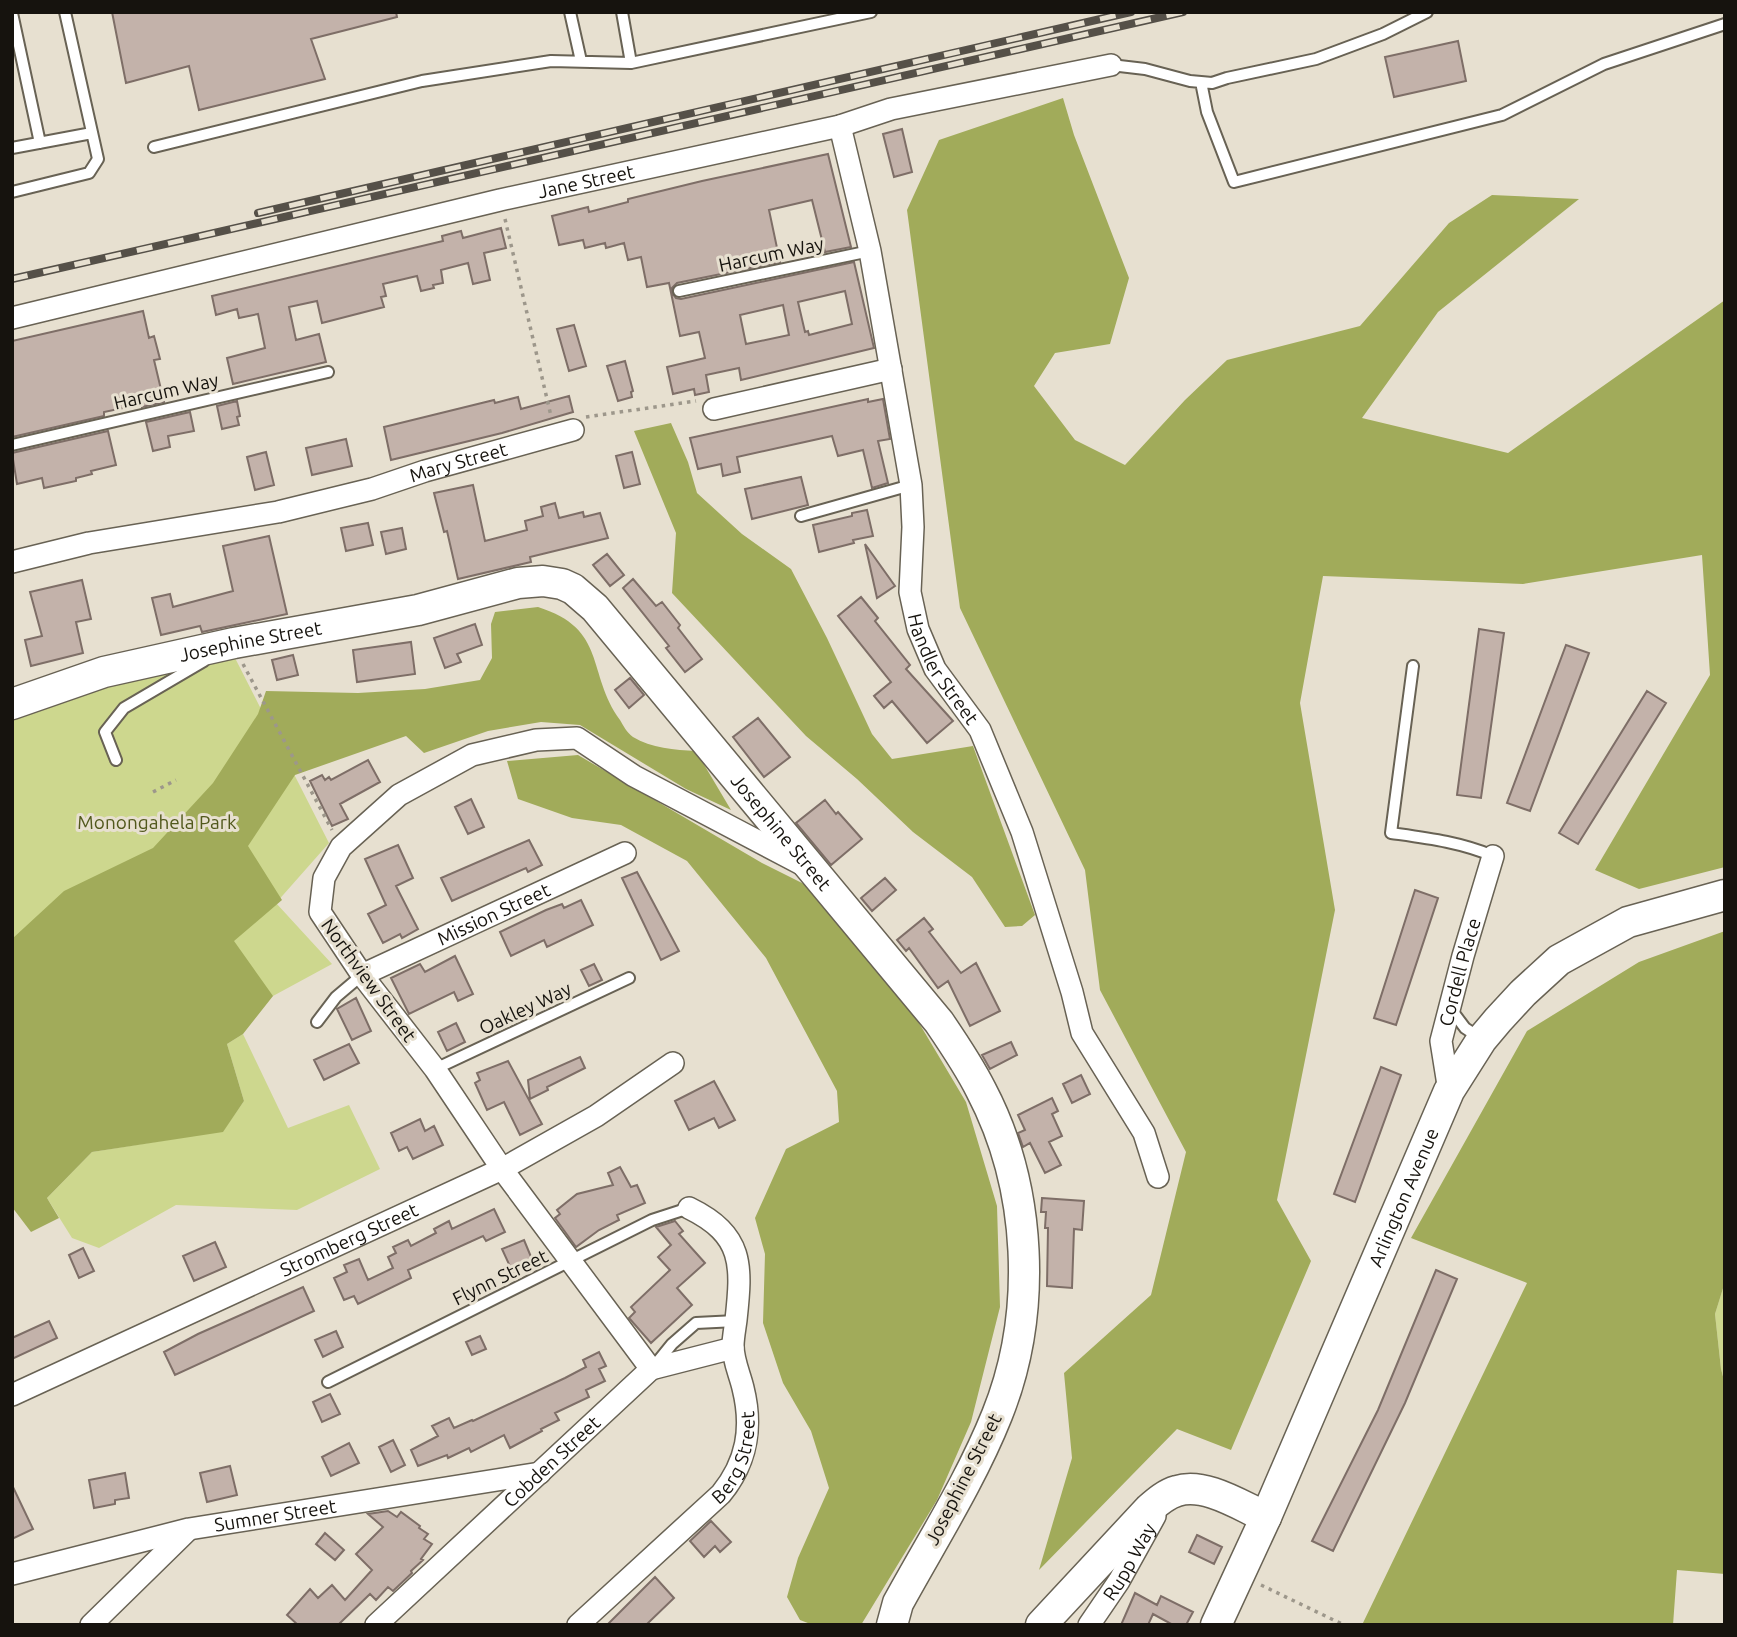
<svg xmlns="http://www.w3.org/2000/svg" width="1737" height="1637" font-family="Ubuntu,sans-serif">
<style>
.green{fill:#cdd78e}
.forest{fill:#a1ab5a}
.building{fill:#c3b2aa;stroke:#7e6e67;stroke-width:2;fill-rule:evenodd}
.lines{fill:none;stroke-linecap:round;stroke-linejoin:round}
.lane-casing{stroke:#686254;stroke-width:14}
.street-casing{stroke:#686254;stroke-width:24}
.secondary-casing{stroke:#686254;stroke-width:33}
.path{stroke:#9d978b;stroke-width:3.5;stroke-dasharray:3.5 5;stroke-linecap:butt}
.lane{stroke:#fff;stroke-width:10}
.street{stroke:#fff;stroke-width:21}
.secondary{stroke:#fff;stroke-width:30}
.rail-casing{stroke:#555048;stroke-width:8}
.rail{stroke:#e7e0d0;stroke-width:5;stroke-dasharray:16;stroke-linecap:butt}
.labels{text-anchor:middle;stroke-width:6;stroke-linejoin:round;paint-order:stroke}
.street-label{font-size:19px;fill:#16130e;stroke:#e7e0d0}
.park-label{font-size:19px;fill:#51581c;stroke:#e7e0d0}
</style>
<rect width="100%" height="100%" fill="#e7e0d0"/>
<!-- green -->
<path class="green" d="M234 656 329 843 276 903 332 964 273 996 12 1116V718L111 680Z
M243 1034 288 1128 349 1105 380 1169 297 1210 176 1205 99 1248 72 1238 47 1198 92 1152 223 1131 244 1101 227 1044Z
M1725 1282V1384L1721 1369 1715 1314Z"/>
<!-- forest -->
<path class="forest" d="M1063 98 1074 135 1129 278 1110 344 1055 353 1034 386 1075 440 1125 465 1185 400 1227 360 1360 326 1449 223 1492 195 1579 199 1438 312 1362 418 1508 453 1725 300V867L1639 889 1595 870 1710 675 1702 555 1523 584 1323 576 1300 703 1335 910 1277 1200 1311 1261 1231 1450 1177 1429 1039 1570 1072 1458 1064 1373 1151 1295 1186 1152 1100 990 1085 870 960 608 907 210 939 140Z
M671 423 688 462 697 493 742 534 791 569 827 638 872 734 892 759 973 746 1035 915 1022 926 1005 927 972 877 913 832 857 779 806 736 672 593 676 533 634 431Z
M538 607C608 629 586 673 620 720 623 725 627 733 633 737 651 748 675 750 696 751L731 810 686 789 580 725 541 722 488 731 424 753 406 736 295 775 248 846 282 900 234 941 273 996 243 1034 227 1044 244 1101 223 1132 92 1152 47 1198 59 1218 31 1232 12 1207V939L64 891 153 848 213 783 258 714 266 691 358 693 425 689 480 680 492 658 491 624 495 612Z
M578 755 762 863 806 885 900 991 966 1102 997 1206 1000 1307 971 1422 937 1500 861 1625H813L800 1620 787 1597 798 1558 829 1488 811 1431 783 1383 763 1323 765 1254 755 1218 786 1149 839 1122 837 1091 766 958 687 861 621 825 572 818 518 799 507 761Z
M1725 931V1282L1715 1314 1721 1369 1725 1384V1574L1677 1570 1673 1625H1362L1527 1283 1411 1238 1527 1031 1639 962Z"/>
<!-- building -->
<path class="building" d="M112 12H396L397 17 311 39 325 79 199 110 189 66 126 83Z
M1458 41 1466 81 1394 97 1385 57Z
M902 129 912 172 894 177 883 134Z
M828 154 851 247 825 252 812 200 769 210 780 262 677 283 672 288V293L676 298 681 299 854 262 874 348 741 380 739 368 706 375 709 392 695 395 694 389 673 394 667 367 705 358 699 332 680 336 669 283 647 287 641 257 628 260 624 243 606 248 605 243 585 248 583 240 559 245 552 216 588 207 589 212 628 202V199L702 181ZM845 291 852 324 809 335 808 331 805 332 798 302ZM783 305 789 335 746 344 740 315Z
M501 228 506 248 484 253 490 280 473 284 468 263 441 270 443 283 433 285 434 288 421 291 417 276 383 284 386 296 381 297 384 307 322 323 317 301 289 307 296 340 319 334 326 362 233 384 227 358 265 348 258 314 239 318 237 309 216 315 212 296 443 241 442 236 461 231 463 238Z
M143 311 149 338 154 336 160 359 154 360 164 402 142 407V404L104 412V416L12 437V341Z
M574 325 586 366 569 371 557 329Z
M625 361 633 391 631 392 632 397 618 401 607 366Z
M569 396 573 412 502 433 391 460 384 427 494 400 495 403 518 397 521 409Z
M868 399V402L883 399 890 439 878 441 888 483 872 488 863 450 838 456 832 436 737 457 740 472 723 476 721 464 698 469 690 438Z
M237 401 240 416 237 417 239 425 222 429 217 406Z
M190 412 194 431 168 436 170 447 153 451 146 422Z
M108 431 116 465 91 471 92 474 76 478V481L44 488 42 478 17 484 12 453Z
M346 439 352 466 312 475 306 448Z
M266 452 274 485 255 490 247 457Z
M632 452 640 484 624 488 616 456Z
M801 477 808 505 752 519 745 489Z
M473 485 485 541 527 530 525 521 543 516 541 507 555 503 559 518 583 512 584 517 600 513 608 538 530 557 531 562 458 579 447 531 444 532 434 493Z
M867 510 873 536 853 540 854 543 819 552 813 525 852 516V513Z
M368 523 373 545 346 551 341 528Z
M402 528 406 549 386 554 381 532Z
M269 536 287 614 202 632 200 626 161 635 152 598 170 594 173 607 233 591 223 546Z
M865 544 895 586 877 598Z
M607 554 624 575 610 586 593 565Z
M633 579 656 606 662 602 680 625 678 628 702 659 685 672 666 648 669 646 623 588Z
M82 580 91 619 76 622 83 653 31 666 25 640 42 636 30 592Z
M861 597 878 618 875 621 910 665 906 669 953 721 927 743 892 701 884 708 874 696 891 682 838 616Z
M475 624 482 645 457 654 461 662 445 668 434 638Z
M1479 629 1504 633 1481 798 1457 795Z
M411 642 415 674 357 682 353 650Z
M1566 645 1589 653 1530 811 1507 803Z
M293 655 298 675 277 680 272 660Z
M630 678 644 695 629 708 615 690Z
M1647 691 1666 703 1578 844 1559 833Z
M758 718 790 757 764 777 733 737Z
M368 760 380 782 340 804 348 819 332 826 310 781 322 775 325 780 329 777 331 780Z
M471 799 484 827 468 834 455 807Z
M825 800 836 814 838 812 862 839 831 865 796 823Z
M529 840 542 865 528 872 526 868 452 901 441 878Z
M398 845 413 878 396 886 418 929 402 938 400 934 383 943 368 914 386 905 365 859Z
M637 872 679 951 661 960 622 878Z
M885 878 896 890 872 911 861 898Z
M1415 890 1438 898 1396 1025 1374 1018Z
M581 900 593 925 547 947 544 940 511 956 500 932 546 910 562 904 564 908Z
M924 918 933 929 929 932 961 973 976 963 1000 1011 970 1026 948 981 938 988 909 948 906 951 897 940Z
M455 956 473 994 458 1001 454 992 409 1014 391 978 420 964 425 972Z
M594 964 602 980 589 986 581 970Z
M356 998 371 1031 352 1040 337 1009Z
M456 1023 465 1042 447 1051 438 1032Z
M1011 1042 1017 1055 990 1069 982 1055Z
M349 1044 359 1063 324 1080 314 1060Z
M580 1057 585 1068 547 1087 548 1090 530 1099 528 1080Z
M508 1061 542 1124 520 1135 504 1102 487 1110 475 1083 480 1080 477 1073Z
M1381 1067 1401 1075 1355 1202 1334 1194Z
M1081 1075 1090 1094 1072 1103 1063 1084Z
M714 1081 735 1120 719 1128 714 1118 689 1130 675 1101Z
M1052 1098 1058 1111 1052 1114 1062 1136 1049 1142 1061 1165 1045 1173 1030 1143 1023 1147 1018 1133 1025 1130 1018 1115Z
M420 1119 425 1131 434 1126 443 1145 413 1159 407 1147 399 1151 391 1133Z
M620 1167 631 1187 637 1185 645 1203 617 1215 619 1220 599 1230 576 1247 555 1218 560 1214 557 1210 577 1194 613 1185 608 1173Z
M1042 1198 1084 1201 1082 1230 1074 1229 1072 1288 1047 1286 1048 1228H1045L1046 1212H1041Z
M494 1209 505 1232 486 1241 483 1236 408 1270 411 1278 358 1304 354 1296 344 1300 334 1278 347 1272 344 1265 359 1259 368 1280 393 1268 388 1257 396 1253 393 1247 408 1240 411 1246 436 1233 434 1229 449 1221 452 1229Z
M675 1221 683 1231 679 1234 705 1263 677 1288 692 1305 651 1343 629 1318 635 1312 631 1307 670 1270 658 1257 671 1245 656 1227Z
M524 1240 534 1264 513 1273 502 1249Z
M215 1242 226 1267 194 1281 183 1256Z
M83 1248 94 1271 79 1278 69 1255Z
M1436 1270 1457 1279 1405 1403 1333 1551 1312 1541 1378 1410Z
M303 1287 314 1311 175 1375 164 1352 198 1334Z
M49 1321 57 1338 12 1359V1338Z
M336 1331 343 1347 323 1357 315 1340Z
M480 1336 486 1349 472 1355 466 1342Z
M599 1352 606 1366 599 1369 605 1381 586 1390 589 1397 555 1413 559 1420 541 1429 542 1431 510 1448 504 1435 471 1452 469 1448 448 1458 447 1455 418 1466 411 1450 438 1436 432 1426 449 1418 454 1428 472 1420 473 1421 565 1378 586 1367 583 1360Z
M330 1394 340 1414 322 1422 313 1402Z
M393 1440 405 1465 391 1472 379 1447Z
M349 1443 359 1463 331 1476 322 1457Z
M230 1466 237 1495 207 1502 200 1473Z
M125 1473 129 1498 115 1500V1504L94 1508 89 1480Z
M12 1485 33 1529 12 1539Z
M388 1511 397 1517 401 1512 420 1526 419 1528 428 1534 424 1539 432 1544 421 1559 423 1560 411 1571 412 1573 393 1591 388 1587 376 1600 370 1594 338 1625H298L287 1615 310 1589 318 1598 332 1585 345 1600 372 1570 356 1554 383 1527 368 1514Z
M711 1521 731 1542 720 1552 715 1546 704 1557 690 1541Z
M325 1533 344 1550 335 1560 316 1544Z
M1197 1535 1222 1547 1214 1564 1189 1552Z
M655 1577 674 1598 646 1625H607Z
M1135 1593 1157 1605 1161 1596 1193 1612 1186 1625H1173L1153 1614 1148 1625H1121Z"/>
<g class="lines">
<!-- lane casing -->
<g class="lane-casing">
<path id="lane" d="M570 12 581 61
M622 12 631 63
M12 13 40 143
M1111 65 1145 69 1190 81 1212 83 1227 78 1316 59 1383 34 1427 12
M1201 82 1207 112 1234 182 1502 115 1604 64 1725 24
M154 147 422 81 551 61 631 63 871 12
M12 148 92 133
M12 192 89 173 98 159 65 12
M679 291 870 251
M12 445 328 372
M801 516 911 485
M1413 666 1391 833C1426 838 1460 842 1493 856
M116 760 105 732 124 708 204 661
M1450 1008 1465 1028 1480 1038
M317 1022 336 997 362 975
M435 1069 629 978
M655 1365 672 1344 696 1323 736 1321
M328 1382 652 1220 689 1208"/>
</g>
<!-- street casing -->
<g class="street-casing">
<g id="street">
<path id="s1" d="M840 126 870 251 911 485 913 527 910 592 918 629 935 669 980 730 1022 832 1072 992 1082 1033 1144 1133 1158 1177"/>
<path id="s2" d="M12 318 500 200 840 126 891 109 1111 65"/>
<path d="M714 409 891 369"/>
<path id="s3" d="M12 562 89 543 278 512 372 489 425 471 573 430"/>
<path id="s4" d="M362 975 625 853"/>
<path id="s5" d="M1449 1091 1441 1041 1463 956 1493 856"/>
<path d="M733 1348 651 1369 502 1169 435 1069 362 975 320 912 324 878 341 847 399 795 472 755 536 740 577 738 634 776 803 865"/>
<path id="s6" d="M12 1395 502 1169 596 1116 673 1063"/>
<path id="s7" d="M12 1574 189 1529 540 1473"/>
<path d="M91 1625 187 1531"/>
<path id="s8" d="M376 1625 651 1369"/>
<path id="s9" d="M578 1625 721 1494C747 1462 753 1428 743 1388 740 1375 733 1360 733 1346 733 1338 735 1328 736 1320 742 1265 744 1235 689 1208"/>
<path id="s10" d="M1089 1625 1119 1581 1155 1516"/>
</g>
</g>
<!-- secondary casing -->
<g class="secondary-casing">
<g id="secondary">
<path id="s11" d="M12 704 104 672 234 643 418 610 518 583 543 581 562 584 573 589 595 608 939 1022C954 1044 969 1066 981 1090 1032 1187 1038 1313 997 1415 971 1480 932 1541 898 1603L892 1625"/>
<path d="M1041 1625 1149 1509C1157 1502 1166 1494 1177 1491 1205 1482 1241 1506 1266 1517"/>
<path id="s12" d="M1216 1625 1266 1517 1449 1091 1482 1039 1498 1020 1523 993 1559 960 1628 922 1725 895"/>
</g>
</g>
<!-- path -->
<path class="path" d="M505 219 551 416
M586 417 696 401
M243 664 332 830
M153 792 176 780
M1261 1585 1344 1625"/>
<!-- lane -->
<use href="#lane" class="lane"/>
<!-- street -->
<use href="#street" class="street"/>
<!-- secondary -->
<use href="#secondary" class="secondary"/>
<!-- rail casing -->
<g class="rail-casing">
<path id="rail" d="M258 213 1131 12
M12 279 1183 12"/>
</g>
<!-- rail -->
<use href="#rail" class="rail"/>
</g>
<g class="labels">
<!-- street labels -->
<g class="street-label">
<text dy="7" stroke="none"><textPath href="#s2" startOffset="590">Jane Street</textPath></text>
<text transform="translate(771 254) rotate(-12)" y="7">Harcum Way</text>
<text transform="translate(166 391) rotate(-13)" y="7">Harcum Way</text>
<text dy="7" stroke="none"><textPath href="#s3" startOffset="458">Mary Street</textPath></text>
<text dy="7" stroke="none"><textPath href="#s11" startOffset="247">Josephine Street</textPath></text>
<text dy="7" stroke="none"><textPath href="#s1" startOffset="558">Handler Street</textPath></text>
<text dy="7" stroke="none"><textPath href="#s11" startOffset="898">Josephine Street</textPath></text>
<text dy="7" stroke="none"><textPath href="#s4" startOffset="145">Mission Street</textPath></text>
<text dy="7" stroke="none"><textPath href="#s5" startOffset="122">Cordell Place</textPath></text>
<text transform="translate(369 980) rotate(54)" y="7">Northview Street</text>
<text transform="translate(525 1008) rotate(-25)" y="7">Oakley Way</text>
<text dy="7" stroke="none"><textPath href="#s12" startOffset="467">Arlington Avenue</textPath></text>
<text dy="7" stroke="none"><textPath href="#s6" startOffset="371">Stromberg Street</textPath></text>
<text transform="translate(500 1277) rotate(-26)" y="7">Flynn Street</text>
<text dy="7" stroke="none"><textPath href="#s9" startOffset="234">Berg Street</textPath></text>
<text dy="7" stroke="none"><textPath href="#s8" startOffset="240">Cobden Street</textPath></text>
<text transform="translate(963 1479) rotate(-63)" y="7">Josephine Street</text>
<text dy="7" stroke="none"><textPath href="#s7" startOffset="270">Sumner Street</textPath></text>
<text dy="7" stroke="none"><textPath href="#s10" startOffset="75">Rupp Way</textPath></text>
</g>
<!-- park labels -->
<g class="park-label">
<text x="157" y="829">Monongahela Park</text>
</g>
</g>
<!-- border -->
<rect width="1737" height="1637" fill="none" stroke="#16130e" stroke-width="28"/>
</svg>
